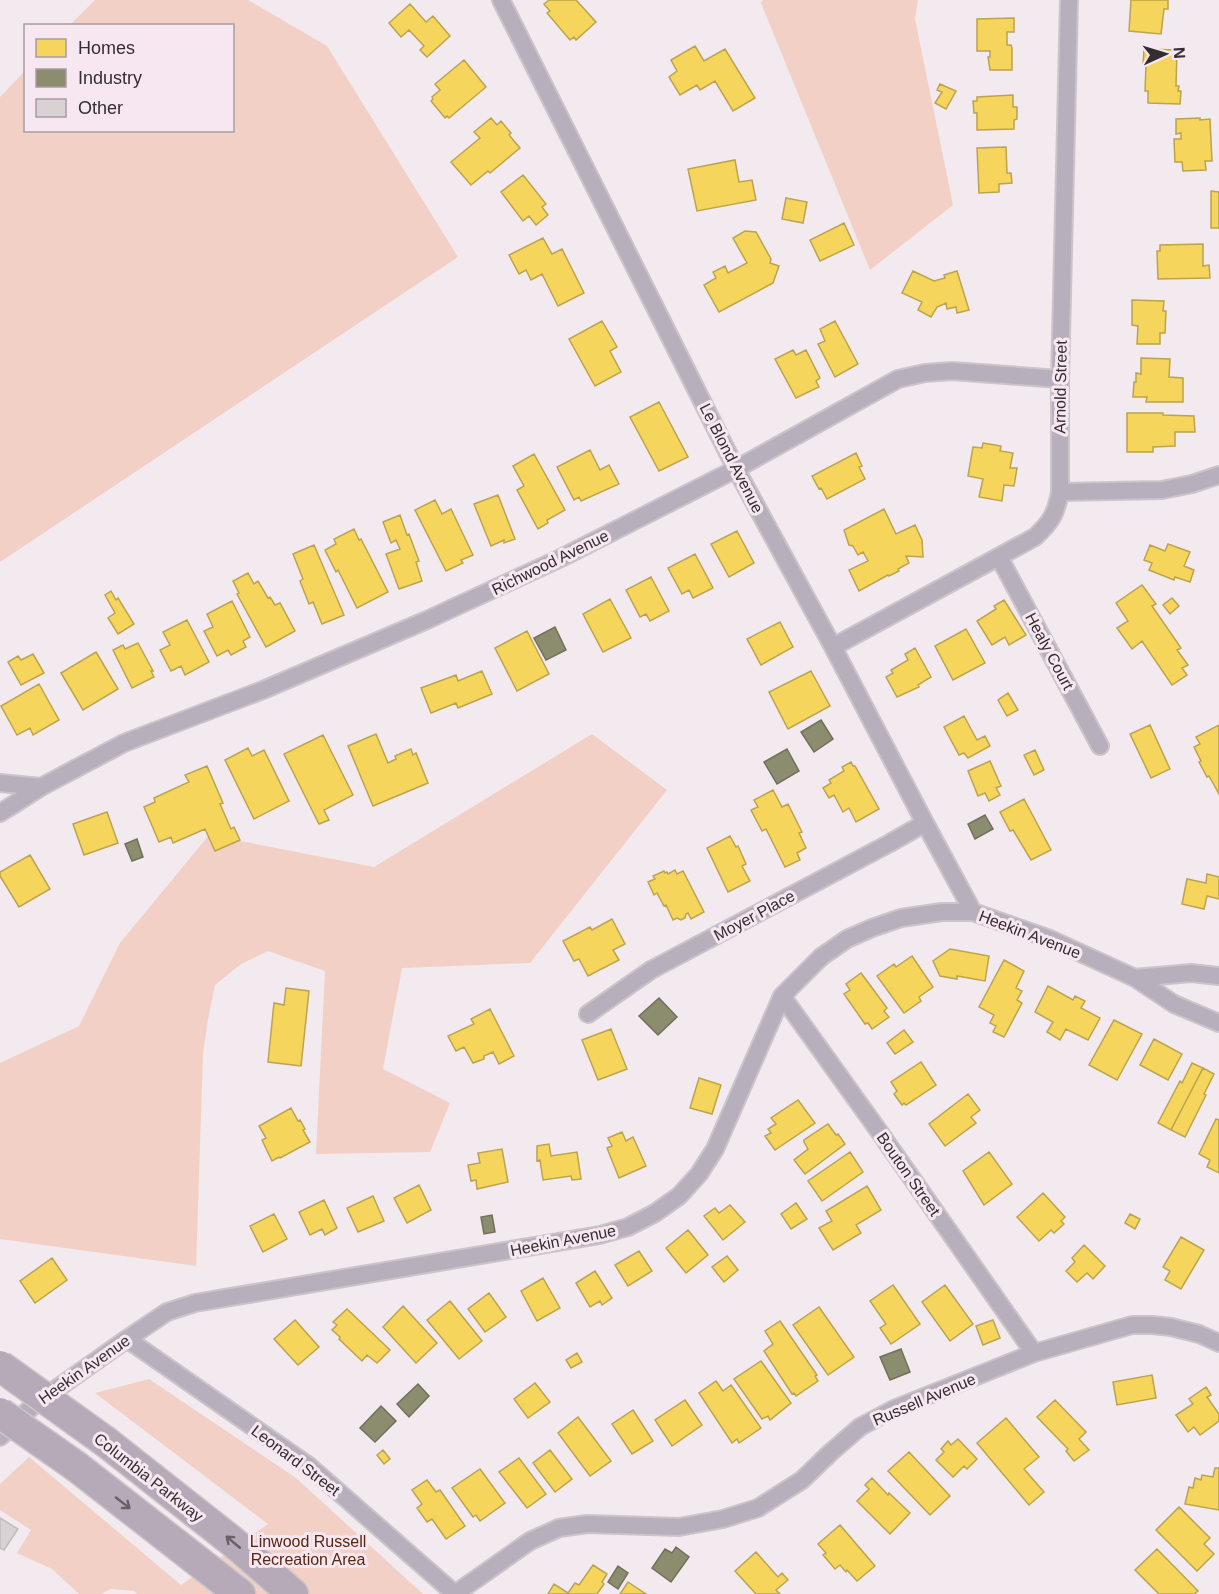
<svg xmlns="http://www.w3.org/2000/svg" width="1219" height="1594" font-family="Helvetica,sans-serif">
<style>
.green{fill:#f2d0c5}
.homes{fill:#f6d55c;stroke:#bca34f;stroke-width:1.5}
.industry{fill:#8c8c6e;stroke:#72705c;stroke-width:1.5}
.building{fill:#d8d2d4;stroke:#c3bcbf;stroke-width:1.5}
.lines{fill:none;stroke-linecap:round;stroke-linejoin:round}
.street-casing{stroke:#cbc5c9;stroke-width:20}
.highway-casing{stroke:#cbc5c9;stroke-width:33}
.street{stroke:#b8afbd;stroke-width:16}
.highway{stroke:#b6a9b8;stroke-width:30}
.highway-bridge-casing{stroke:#cbc5c9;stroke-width:33;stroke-linecap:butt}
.highway-bridge{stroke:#b6a9b8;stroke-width:30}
.oneway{stroke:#685f67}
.labels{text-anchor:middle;stroke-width:6;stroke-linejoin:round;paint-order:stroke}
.street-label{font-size:16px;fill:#342e31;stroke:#f6e7f0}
.park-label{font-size:16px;fill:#59260f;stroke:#f6e7f0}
</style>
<rect width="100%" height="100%" fill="#f2eaef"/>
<!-- green -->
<path class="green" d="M95 0H248L327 46 458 257 0 562V97L25 71 26 130H232V26L70 25Z
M763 0H918L915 19 953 205 870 270 761 3Z
M592 734 667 790 530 963 402 968 383 1069 450 1103 430 1152 316 1154 325 971 268 951 241 964 215 985 208 1019 203 1054 196 1266 0 1239V1063L79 1026 120 943 209 835 374 867Z
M149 1379 296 1478 423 1594H137L134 1591 111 1589 101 1594H79L52 1569 17 1553 31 1530 0 1510V1484L29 1457 181 1585 268 1524 95 1393Z"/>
<!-- homes -->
<path class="homes" d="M549 0H576L596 22 576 40 574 37 570 40 547 13 550 11 544 4Z
M1131 0H1168V9H1164L1161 34 1129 31Z
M410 4 426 22 433 16 450 36 427 57 420 50 424 46 409 30 401 37 389 23Z
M1014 18V32H1007V45H1011L1012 48V70H990L988 57H990V51H977V19Z
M695 46 704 61 725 49 755 98 733 111 715 81 700 90 697 85 680 95 669 77 677 71 671 60Z
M1144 49 1177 50 1176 86H1179L1178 91H1181L1180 104 1148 103V91H1145L1146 65H1143Z
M464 60 486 87 449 118 447 116 445 118 431 101 433 99 432 97 440 90 435 84Z
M940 84 956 91 946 109 935 103 942 92 937 90Z
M1013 95V107H1017V119L1014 120V129L977 130V113H974L973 101H977V97Z
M491 118 497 125 501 121 511 133 509 135 520 148 490 173 488 171 471 185 451 162 480 138 474 132Z
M1200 118V120L1210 119 1212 161H1205L1206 170 1183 171 1182 162H1175L1174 139H1181V133L1176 134V119Z
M1006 147 1007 173H1011L1012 183 999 184V192L979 193 977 148Z
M735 160 739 182 752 180 756 200 697 211 688 169Z
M523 175 546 204 542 207 548 215 536 225 529 216 523 221 501 192Z
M1211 191 1219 192V228H1211Z
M786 198 807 202 803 223 782 219Z
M844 223 854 245 820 261 810 240Z
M745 231 756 232 771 259 770 263 779 266 773 283 719 312 704 285 716 278 713 272 725 266 728 273 747 263 733 238Z
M543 238 552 254 562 249 584 293 558 306 542 274 531 280 526 270 519 274 509 255Z
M1203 244V266L1209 265 1210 278 1158 279 1157 251H1160V245Z
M913 271 934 281 945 278 944 275 957 271 969 310 957 313 956 307 947 309 946 303 937 307 931 317 918 310 922 302 902 293Z
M1132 300 1164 301 1163 311H1166L1165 333H1160V344H1137L1138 326 1132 325Z
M602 321 617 347 610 351 621 372 595 386 569 339Z
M835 321 858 364 835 377 818 344 825 341 820 329Z
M793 350 796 355 806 350 820 378 816 381 819 387 796 398 775 359Z
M1141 358 1170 359 1169 377 1183 378V402H1146L1147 397H1133L1134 382H1136V373L1141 374Z
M659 402 688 457 659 471 630 417Z
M1127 413H1163V415L1194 416 1195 432H1175V446L1153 447V452H1127Z
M983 443 1001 446 1000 451 1013 453 1010 468H1017L1014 486 1004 485 1002 501 979 497 983 479 968 476 973 447 982 448Z
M590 450 600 470 609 465 619 484 581 501 579 497 574 500 557 467Z
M856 453 862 466 859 467 865 479 827 499 821 488 819 489 812 476Z
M534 454 565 510 547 520 548 523 538 529 517 490 524 486 513 466Z
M498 495 515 539 504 543V540L491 546 474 504Z
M435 500 442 514 451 509 473 555 461 560 463 563 446 571 415 510Z
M884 509 896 534 915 525 922 540 923 557 906 556 909 563 898 569 899 571 889 576 888 575 859 591 849 570 868 561 863 552 858 555 853 546 849 545 844 530Z
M400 515 407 535 409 534 419 561 416 562 422 581 399 589 386 554 400 549 396 540 391 543 383 522Z
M354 529 359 540 361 539 388 592 357 608 338 570 336 572 325 550 336 544 334 539Z
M737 531 754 563 729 577 711 544Z
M1168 544 1190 552 1184 566 1194 570 1190 582 1175 577 1174 580 1149 570 1152 563 1144 560 1150 545 1165 551Z
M314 545 344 615 322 624 313 602 309 604 300 581 303 579 293 554Z
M695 554 713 588 693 598 689 590 682 594 668 568Z
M248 573 254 584 258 581 268 598 270 597 275 605 280 603 295 631 266 647 237 594 239 593 233 581Z
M651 577 669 611 650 621 646 614 640 617 626 590Z
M1142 585 1156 604 1152 606 1181 648 1177 650 1188 665 1182 668 1187 675 1172 685 1142 641 1132 649 1117 628 1128 621 1116 603Z
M111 591 116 600 118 598 134 624 118 634 108 618 115 613 105 595Z
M1172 598 1179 606 1170 614 1163 605Z
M610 599 631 638 603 652 583 614Z
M1004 600 1026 635 1009 645 1005 637 992 645 977 621 996 609 994 606Z
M232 601 250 637 243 641 246 647 231 655 228 650 217 656 204 631 213 627 207 614Z
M187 620 209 662 185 675 181 666 171 671 160 650 170 645 163 632Z
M780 622 793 647 761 665 747 639Z
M966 629 985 663 953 680 935 646Z
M527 631 549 674 517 691 495 648Z
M138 643 153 671H151L154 677 132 688 113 650 123 645 125 649Z
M915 648 931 677 918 685 919 687 897 697 886 677 893 673 891 670 908 660 905 654Z
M96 652 118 689 83 710 61 673Z
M33 654 44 673 21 685 8 662 18 656 21 660Z
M482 671 492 694 458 708 456 703 431 713 421 688 456 675 458 681Z
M811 671 830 706 788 729 769 692Z
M39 684 59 720 33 735 30 728 17 735 1 706Z
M1008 693 1018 710 1007 716 998 700Z
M964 716 977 740 985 736 990 746 968 758 964 753 959 755 944 727Z
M1150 725 1170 769 1151 778 1130 734Z
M1219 725V794L1209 776 1207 777 1199 762 1201 761 1194 747 1200 744 1196 737Z
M376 734 388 763 396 759 395 756 411 749 413 755 416 753 428 783 373 806 348 746Z
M323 735 353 795 324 810 329 820 319 824 284 754Z
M248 748 252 756 264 750 289 801 254 819 225 760Z
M1035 750 1044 770 1034 775 1024 755Z
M990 761 1001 786 996 788 1000 795 989 801 985 793 978 796 968 771Z
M851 762 853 766H855L879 809 856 822 849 808 843 812 834 795 829 798 823 788 831 783 829 780 844 771 842 767Z
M207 766 223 803 220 804 231 829 234 827 240 840 215 851 205 829 173 843 171 837 159 842 144 807 155 802 154 798 189 782 185 775Z
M773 790 782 807 788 804 802 832 799 833 806 848 797 853 800 860 785 867 766 829 762 831 751 810 758 807 754 800Z
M1024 799 1051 850 1031 860 1013 830 1010 831 1000 812Z
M107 812 118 843 84 855 73 824Z
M730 836 736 847 738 846 746 864 742 866 750 881 728 892 707 848Z
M30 855 50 889 19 907 0 876V872Z
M675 870 677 874 683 871 704 912 691 919 688 913 686 914 685 918 681 920 677 918 673 920 666 905 664 906 657 893 654 895 648 882 655 879 653 876 664 871 665 873 667 872 668 874Z
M1207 874 1219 877V899L1207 896 1204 909 1182 904 1187 879 1206 883Z
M612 919 625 944 613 950 619 960 588 976 579 959 574 961 563 941 590 927 592 930Z
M950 949 989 956 985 981 957 976V979L940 976 933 961Z
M912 956 933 987 919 997 921 1001 904 1013 877 976 894 964 896 967Z
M1004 960 1024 971 1016 988 1022 991 1017 1000 1022 1003 1004 1037 993 1032 996 1026 990 1023 994 1015 979 1007Z
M861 973 887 1008 884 1011 889 1017 872 1029 868 1023 865 1024 844 994 850 990 846 984Z
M1048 986 1073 1000 1075 996 1085 1001 1081 1008 1100 1018 1088 1040 1066 1029 1060 1040 1047 1032 1053 1022 1035 1012Z
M286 988 309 991 301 1066 268 1062 274 1003 284 1005Z
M490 1009 514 1056 499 1064 493 1052 484 1056V1059L473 1063 464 1047 456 1051 448 1036 474 1024 471 1019Z
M1114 1020 1142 1034 1117 1080 1089 1065Z
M611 1029 627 1069 598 1080 582 1040Z
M904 1030 913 1042 895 1054 887 1043Z
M1154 1039 1182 1054 1168 1080 1140 1065Z
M921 1062 936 1085 906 1105 904 1103 902 1105 894 1094 897 1091 891 1082Z
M1192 1063 1203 1068 1171 1130 1158 1123 1180 1081 1182 1083Z
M1203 1068 1214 1074 1204 1094 1206 1095 1185 1137 1171 1130Z
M699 1078 721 1085 712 1114 690 1108Z
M968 1094 980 1110 971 1117 976 1123 945 1146 929 1124Z
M798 1100 815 1123 775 1150 765 1136 771 1133 768 1129 776 1124 771 1118Z
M291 1108 298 1121 300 1120 305 1129 303 1130 310 1142 280 1158 279 1157 272 1161 262 1140 266 1138 259 1126Z
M1216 1119 1219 1120V1173L1207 1167 1210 1160 1199 1154Z
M828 1124 836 1135 838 1134 845 1144 805 1174 794 1160 808 1149 804 1142V1140Z
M622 1132 626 1141 633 1137 646 1166 619 1178 607 1148 612 1146 608 1138Z
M549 1144 551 1156 577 1152 581 1179 572 1180 571 1176 543 1180 540 1160 537 1161V1146Z
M502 1149 508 1182 477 1189 476 1180 471 1181 468 1165 480 1163 478 1153Z
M850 1152 863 1172 822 1201 808 1181Z
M989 1152 1012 1184 984 1205 963 1171Z
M419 1185 431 1210 407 1223 394 1198Z
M867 1186 881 1210 856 1225 861 1233 833 1250 819 1228 832 1221 826 1211Z
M1043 1193 1065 1217 1061 1221 1064 1224 1054 1233 1051 1230 1039 1241 1017 1217Z
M373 1196 384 1221 358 1232 347 1208Z
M324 1200 337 1228 325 1235 322 1229 310 1235 299 1212Z
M796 1203 807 1219 791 1229 781 1214Z
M730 1205 745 1222 723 1240 704 1216 715 1208 719 1213Z
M274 1214 287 1239 263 1252 250 1226Z
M1130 1214 1140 1219 1135 1229 1125 1223Z
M688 1230 708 1255 686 1273 666 1248Z
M1181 1237 1204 1250 1181 1289 1165 1280 1170 1271 1163 1267Z
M1084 1245 1105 1266 1093 1279 1087 1273 1077 1282 1066 1271 1075 1262 1072 1258Z
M639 1251 652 1271 628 1286 615 1265Z
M727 1256 738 1270 724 1282 712 1267Z
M52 1258 67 1280 35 1303 20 1281Z
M595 1271 612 1298 602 1305 600 1301 590 1307 576 1283Z
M543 1278 560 1308 537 1321 521 1291Z
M893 1285 920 1324 891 1344 880 1328 886 1324 870 1301Z
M945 1285 973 1324 950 1341 922 1302Z
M489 1293 506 1317 485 1332 468 1309Z
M450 1301 482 1341 459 1359 427 1320Z
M403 1306 437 1343 416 1363 383 1327Z
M819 1307 854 1357 828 1375 793 1325Z
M347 1309 390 1350 377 1363 367 1355 362 1361 339 1339 340 1337 332 1330 337 1325 333 1322Z
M295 1320 319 1347 298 1365 274 1339Z
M993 1320 1000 1338 983 1345 976 1326Z
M780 1321 817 1375 815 1376 818 1381 796 1396 794 1393 792 1394 764 1351 773 1344 765 1331Z
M577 1353 582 1362 571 1368 566 1360Z
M761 1361 791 1403 770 1420 768 1416 762 1419 734 1379Z
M1152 1375 1156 1398 1117 1405 1113 1382Z
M716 1381 723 1391 731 1385 761 1428 739 1443 737 1439 732 1443 699 1393Z
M535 1383 550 1402 528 1418 514 1399Z
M1206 1387 1211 1395 1207 1397 1219 1414V1421L1200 1435 1194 1427 1188 1432 1176 1415 1193 1404 1189 1399Z
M685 1400 702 1425 672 1446 655 1420Z
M1055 1400 1086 1432 1079 1439 1089 1450 1074 1461 1066 1451 1068 1449 1037 1417Z
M633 1410 653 1441 632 1454 612 1424Z
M578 1417 611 1461 590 1476 558 1433Z
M1006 1418 1039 1457 1024 1469 1044 1492 1029 1505 977 1443Z
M958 1439 977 1459 967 1469 964 1466 953 1477 936 1460 944 1452 941 1449 948 1441 951 1445Z
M383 1450 390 1459 384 1464 377 1455Z
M550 1450 572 1479 555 1492 533 1463Z
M909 1452 950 1496 930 1515 888 1471Z
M519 1458 546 1494 527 1508 499 1472Z
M1215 1468H1219V1510L1185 1504 1189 1487 1193 1488 1195 1478 1201 1480 1202 1475 1213 1477Z
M480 1469 505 1503 480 1521 476 1515 473 1517 452 1488Z
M872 1478 888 1495 889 1493 910 1513 890 1534 857 1501 869 1489 865 1485Z
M427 1480 436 1492 440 1490 465 1526 446 1539 432 1519 427 1522 417 1508 422 1504 412 1490Z
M1179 1507 1210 1538 1204 1544 1214 1554 1197 1571 1156 1530Z
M840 1525 875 1566 857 1581 847 1570 846 1572 840 1565 835 1569 823 1555 826 1553 818 1544Z
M1157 1549 1198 1591 1194 1594H1159L1135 1570Z
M756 1552 778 1577 782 1573 788 1580 776 1590 780 1594H756L735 1571Z
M593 1565 607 1574 602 1582 604 1584 597 1594H548L554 1584 568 1593 575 1583 579 1585Z
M628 1582 646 1594H620Z"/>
<!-- industry -->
<path class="industry" d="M555 627 566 650 546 660 534 638Z
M821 720 833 739 814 752 801 732Z
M787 749 799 771 777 784 764 762Z
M985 815 993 829 975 839 968 824Z
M137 839 143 857 132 861 125 844Z
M659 998 677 1017 658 1035 639 1016Z
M492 1215 495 1232 484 1234 481 1217Z
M901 1349 910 1372 890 1380 880 1357Z
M418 1384 429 1396 409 1417 397 1404Z
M381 1406 396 1421 375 1442 360 1428Z
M676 1547 689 1557 671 1582 652 1568 665 1549 672 1553Z
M618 1566 628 1573 618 1589 608 1582Z"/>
<!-- building -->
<path class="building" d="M0 1518 18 1529 4 1550 0 1548Z"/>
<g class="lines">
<!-- street casing -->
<g class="street-casing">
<path id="street" d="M501 0 736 469 833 647 925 823 973 912
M1060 492 1162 490 1192 484 1219 475
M999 557 1100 746
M833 647 1035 537C1051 522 1056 514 1060 492V379L1069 0
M0 783 41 787
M0 813 41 787 124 743 263 690 427 620 561 558 736 469 898 379 925 373 952 371 1060 379
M1135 978 1174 1004 1219 1023
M782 996 878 1130 1034 1353
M588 1014 651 970 890 843 925 823
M127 1339 309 1466 455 1594
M0 1437 35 1404 127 1339 167 1312 195 1303 600 1235 628 1227 655 1213 679 1196 699 1174 715 1149 782 996 821 957 847 939 872 928 901 918 942 912H973L1050 939 1135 978 1191 973 1219 976
M455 1594 530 1541 559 1528 587 1524 679 1527 723 1519 758 1508 802 1480 830 1453 860 1427 894 1409 1034 1353 1132 1325H1152L1171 1327 1199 1334 1219 1343"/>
</g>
<!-- highway casing -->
<g class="highway-casing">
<path id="highway" d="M106 1442 233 1542 293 1594
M77 1467 240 1594"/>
</g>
<!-- street -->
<use href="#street" class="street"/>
<!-- highway -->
<use href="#highway" class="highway"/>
<!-- highway-bridge casing -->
<g class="highway-bridge-casing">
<path id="highway-bridge" d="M0 1366 106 1442
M0 1413 77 1467"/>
</g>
<!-- highway-bridge -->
<use href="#highway-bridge" class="highway-bridge"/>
</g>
<!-- one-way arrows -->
<defs><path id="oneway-shaft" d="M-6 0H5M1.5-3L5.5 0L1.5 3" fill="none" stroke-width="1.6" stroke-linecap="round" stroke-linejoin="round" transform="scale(1.5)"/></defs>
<g class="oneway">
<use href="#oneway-shaft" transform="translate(123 1503) rotate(38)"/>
<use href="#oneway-shaft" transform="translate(233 1542) rotate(-140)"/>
</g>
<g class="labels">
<!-- street labels -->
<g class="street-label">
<text transform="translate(1060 387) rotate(-89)" y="6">Arnold Street</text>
<text transform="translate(732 458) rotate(63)" y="6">Le Blond Avenue</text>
<text transform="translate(550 562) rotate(-26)" y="6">Richwood Avenue</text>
<text transform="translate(1050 651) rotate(62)" y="6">Healy Court</text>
<text transform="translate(754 915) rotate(-28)" y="6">Moyer Place</text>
<text transform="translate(1030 934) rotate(21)" y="6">Heekin Avenue</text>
<text transform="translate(909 1174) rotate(55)" y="6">Bouton Street</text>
<text transform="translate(563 1240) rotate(-11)" y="6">Heekin Avenue</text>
<text transform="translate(84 1369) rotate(-35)" y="6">Heekin Avenue</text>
<text transform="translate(924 1399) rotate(-23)" y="6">Russell Avenue</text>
<text transform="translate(296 1460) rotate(37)" y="6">Leonard Street</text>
<text transform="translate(149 1477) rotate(38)" y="6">Columbia Parkway</text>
</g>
<!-- park labels -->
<g class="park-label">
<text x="308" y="1547">Linwood Russell<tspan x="308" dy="18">Recreation Area</tspan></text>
</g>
</g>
<!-- legend -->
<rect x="24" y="24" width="210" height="108" fill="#f6e7f0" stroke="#a89da4" stroke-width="1.5"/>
<rect x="36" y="39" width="30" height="18" fill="#f6d55c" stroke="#a89da4" stroke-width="1.5"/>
<text x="78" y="54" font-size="18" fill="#342e31">Homes</text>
<rect x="36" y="69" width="30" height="18" fill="#8c8c6e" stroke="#a89da4" stroke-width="1.5"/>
<text x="78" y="84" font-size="18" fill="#342e31">Industry</text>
<rect x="36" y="99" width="30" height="18" fill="#d8d2d4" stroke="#a89da4" stroke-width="1.5"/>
<text x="78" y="114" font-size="18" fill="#342e31">Other</text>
<!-- north arrow -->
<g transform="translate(1165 54) rotate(86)" stroke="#f6e7f0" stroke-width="4.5" paint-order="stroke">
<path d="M0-4.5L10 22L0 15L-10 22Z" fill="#342e31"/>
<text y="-9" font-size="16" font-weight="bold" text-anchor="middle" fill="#342e31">N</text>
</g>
</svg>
